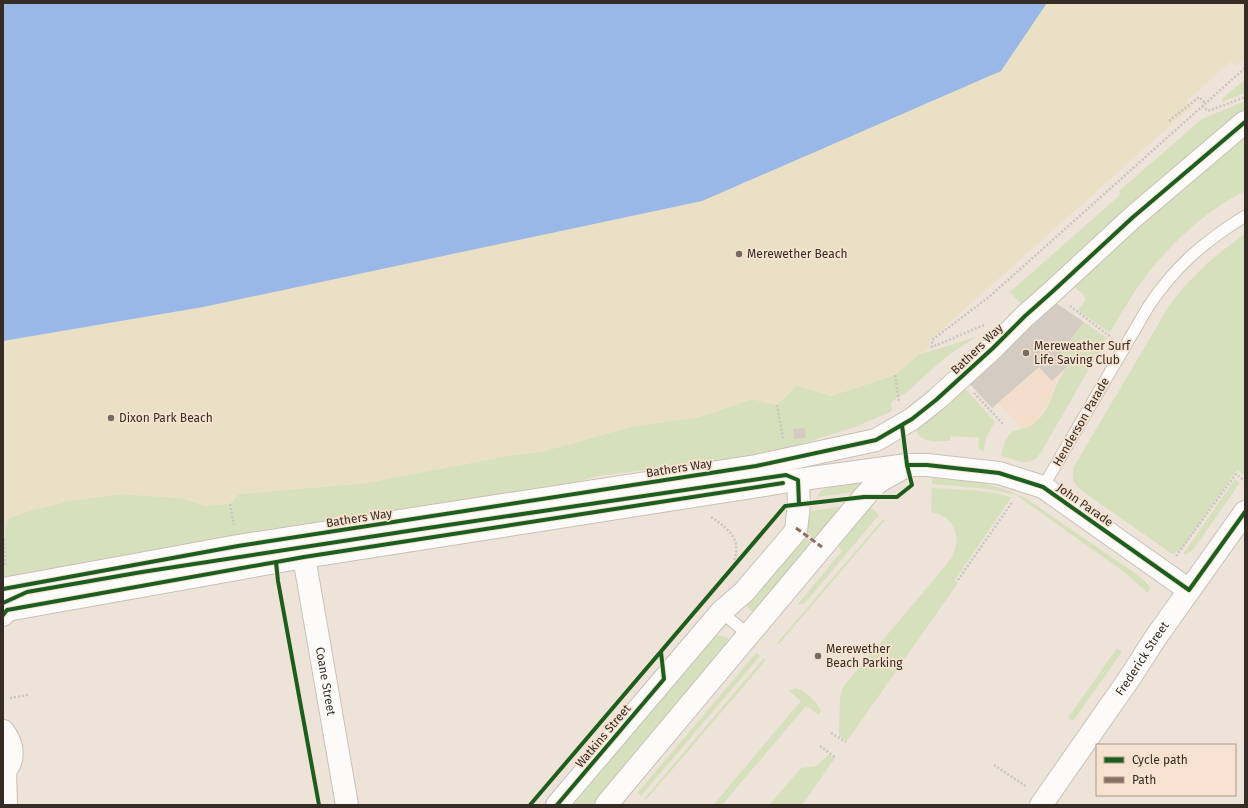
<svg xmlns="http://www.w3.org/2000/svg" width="1248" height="808" font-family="'Fira Sans',sans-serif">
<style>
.built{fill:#f2decb}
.green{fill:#d7e0bc}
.sand{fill:#eae0c6}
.water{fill:#99b7e7}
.building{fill:#d4ccc3}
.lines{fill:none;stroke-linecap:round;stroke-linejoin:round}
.lane-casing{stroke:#c8c0b7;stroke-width:13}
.street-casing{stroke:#c8c0b7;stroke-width:24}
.secondary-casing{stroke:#c8c0b7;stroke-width:24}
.path{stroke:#cac7c2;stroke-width:2.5;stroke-dasharray:2 2;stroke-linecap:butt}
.lane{stroke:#fcfbf9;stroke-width:11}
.street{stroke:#fcfbf9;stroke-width:22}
.secondary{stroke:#fcfbf9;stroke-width:22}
.quiet{stroke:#8d6e63;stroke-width:3;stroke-dasharray:6 3;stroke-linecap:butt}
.cycleway-casing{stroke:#f7e2cf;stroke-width:6}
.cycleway{stroke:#1b5e20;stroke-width:4}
.poi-dot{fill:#756c64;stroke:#f7e2cf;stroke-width:1.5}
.labels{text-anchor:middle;stroke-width:3.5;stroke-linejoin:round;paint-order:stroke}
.poi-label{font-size:12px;fill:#342c25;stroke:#f7e2cf;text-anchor:start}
.street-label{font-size:12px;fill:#342c25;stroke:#f7e2cf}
</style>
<rect width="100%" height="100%" fill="#eee3d8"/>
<!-- built -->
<path class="built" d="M1050 299 1084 322 1060 353 1070 364 1063 371 1056 383 1048 404 1039 419 1032 426 1022 429 998 403 992 408 968 382Z"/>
<!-- green -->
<path class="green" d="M1245 79V93L1223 102 1222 99Z
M1245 101V113L1023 306 1010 292 1121 194 1119 191 1202 119Z
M1245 132V191C1208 209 1170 244 1146 276 1132 294 1121 314 1110 333L1078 311 1086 299 1082 293 1071 285Z
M1245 234V475H1244L1237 470 1182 549 1172 554 1078 488 1073 480V468L1169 306C1190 277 1216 254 1245 234Z
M1084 322 1107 338 1040 454C1029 469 1015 459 1001 456 1003 448 1005 436 1013 431 1016 430 1019 430 1022 429 1029 428 1035 423 1040 418 1054 402 1054 380 1070 364L1060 353Z
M976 337 947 356 907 392 891 402 892 411 858 426 773 453 599 476 554 488 3 579V537L4 538 7 519 29 511 69 501 121 494 181 498 206 506 239 494 366 483 513 455 541 452 630 427 699 417 752 399 777 405 797 385 831 396 895 375 918 355Z
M963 386 995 422 987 436 983 452 978 448 979 438 951 436 950 441C938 441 918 444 916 428Z
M932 478C937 478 941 479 945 479 973 479 1002 486 1027 499L1142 578 1150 587 1148 593 1124 572 1016 495 988 489 932 484Z
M1235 479 1239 482V484L1196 546 1190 552 1184 555V553Z
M862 482H865L862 491 817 497V496C823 484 850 484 862 482Z
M932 488C951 489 997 490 1011 498L955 580 958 583 847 741 839 736 840 697 843 687 947 564C964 543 958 517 931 512Z
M868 505 879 515 805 603 797 605 842 551 839 548 840 543Z
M846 506 819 541 813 539 806 531 811 511Z
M883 519 885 520 779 644 777 643Z
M801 534 815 546 757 612 751 611 746 605 747 600Z
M720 635 728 638 729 645 694 689 595 805H571L714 637Z
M1117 648 1122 652 1073 721 1068 718Z
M756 653 759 654 760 656 641 796 638 793 639 791Z
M764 658 765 660 761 666 646 800 644 799Z
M795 688C804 690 818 702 821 711L819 715 806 706 722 805H713L801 701 789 691Z
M829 754 835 758 802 805H769L801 768 816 766Z"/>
<!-- sand -->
<path class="sand" d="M1047 3H1245V60L1237 66 1231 61 1187 101 1192 106 928 342 932 347 918 355 895 375 831 396 797 385 777 405 752 399 699 417 630 427 541 452 513 455 366 483 239 494 230 504 206 506 181 498 121 494 69 501 29 511 8 519 4 539 3 537V341L203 307 1001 71Z"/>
<!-- water -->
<path class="water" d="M3 3H1047L1001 71 702 201 203 307 3 341Z"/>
<!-- building -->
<path class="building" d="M1050 299 1084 322 1060 353 1070 364 1052 381 1039 367 992 408 968 382Z
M805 428 806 438 794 439 793 429Z"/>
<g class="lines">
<!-- lane casing -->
<g class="lane-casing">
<path id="lane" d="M1043 487 1148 307C1175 266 1204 242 1245 216
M721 612 749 635"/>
</g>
<!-- street casing -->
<g class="street-casing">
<g id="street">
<path id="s1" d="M304 557 347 805"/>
<path d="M3 589 238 546 756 466 876 440 912 419 936 400 993 348 1025 316 1052 292 1132 218 1245 122"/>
<path d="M3 615 7 610 304 557 796 480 907 465H927L999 473 1043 487 1189 590"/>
<path d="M3 731C13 743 16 761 3 772"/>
<path d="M5 770 6 805"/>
<path d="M557 805 721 612 744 592 796 531 799 504 798 480"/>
<path d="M606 805 864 497 878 482 901 469"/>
</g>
</g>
<!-- secondary casing -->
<g class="secondary-casing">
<g id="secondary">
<path id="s2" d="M1041 805 1129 679 1156 637 1245 512"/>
</g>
</g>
<!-- path -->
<path class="path" d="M1202 106 1208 111 1245 97
M1169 121 1199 97 1205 103
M1070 306 1112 338
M984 325 932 347V340L989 297 1245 68
M895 375 899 402
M974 393 1004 425
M777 405 783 438
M230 504 234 525
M711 517C734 532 743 543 731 570
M4 539 5 567
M1176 556 1236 474 1245 481
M958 580 1013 501
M10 698 28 695
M831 733 846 742
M820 746 835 757
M994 765 1027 787"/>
<!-- lane -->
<use href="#lane" class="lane"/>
<!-- street -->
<use href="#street" class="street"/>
<!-- secondary -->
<use href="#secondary" class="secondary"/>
<!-- quiet -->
<path class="quiet" d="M796 528 822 547"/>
<!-- cycleway casing -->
<g class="cycleway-casing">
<path id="cycleway" d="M907 465H927L999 473 1043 487 1189 590 1245 512
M276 562 278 581 319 805
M3 589 238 546 756 466 876 440 912 419 936 400 993 348 1025 316 1052 292 1132 218 1245 122
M3 603 27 592 142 572 421 529 786 475 798 480 799 504
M3 615 7 610 304 557 783 483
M530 805 785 506 864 497H897L912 485 907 465 902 425
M557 805 664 679 661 652"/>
</g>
<!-- cycleway -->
<use href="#cycleway" class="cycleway"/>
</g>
<!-- markers -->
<g class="poi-dot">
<circle cx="739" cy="254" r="4"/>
<circle cx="1026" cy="353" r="4"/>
<circle cx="111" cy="418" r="4"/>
<circle cx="818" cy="656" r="4"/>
</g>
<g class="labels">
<!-- poi labels -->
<g class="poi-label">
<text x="747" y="258">Merewether Beach</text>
<text x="1034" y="350">Mereweather Surf<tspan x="1034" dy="14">Life Saving Club</tspan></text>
<text x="119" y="422">Dixon Park Beach</text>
<text x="826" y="653">Merewether<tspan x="826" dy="14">Beach Parking</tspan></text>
</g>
<!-- street labels -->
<g class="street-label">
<text transform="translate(977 349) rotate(-44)" y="4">Bathers Way</text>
<text transform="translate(1081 422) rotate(-60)" y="4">Henderson Parade</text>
<text transform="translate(679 468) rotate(-9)" y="4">Bathers Way</text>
<text transform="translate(1085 505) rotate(35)" y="4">John Parade</text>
<text transform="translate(359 518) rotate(-9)" y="4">Bathers Way</text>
<text dy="4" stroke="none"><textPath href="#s2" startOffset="178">Frederick Street</textPath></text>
<text dy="4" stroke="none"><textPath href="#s1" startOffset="126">Coane Street</textPath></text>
<text transform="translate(603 736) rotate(-50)" y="4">Watkins Street</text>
</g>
</g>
<!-- border -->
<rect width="1248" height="808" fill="none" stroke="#342c25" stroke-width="8"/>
<!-- legend -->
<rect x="1096" y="744" width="140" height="52" fill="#f7e2cf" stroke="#a9998b"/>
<rect x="1104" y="757" width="20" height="6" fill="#1b5e20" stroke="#a9998b"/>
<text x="1132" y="764" font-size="12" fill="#342c25">Cycle path</text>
<rect x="1104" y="777" width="20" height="6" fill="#8d6e63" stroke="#a9998b"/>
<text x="1132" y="784" font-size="12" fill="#342c25">Path</text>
</svg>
